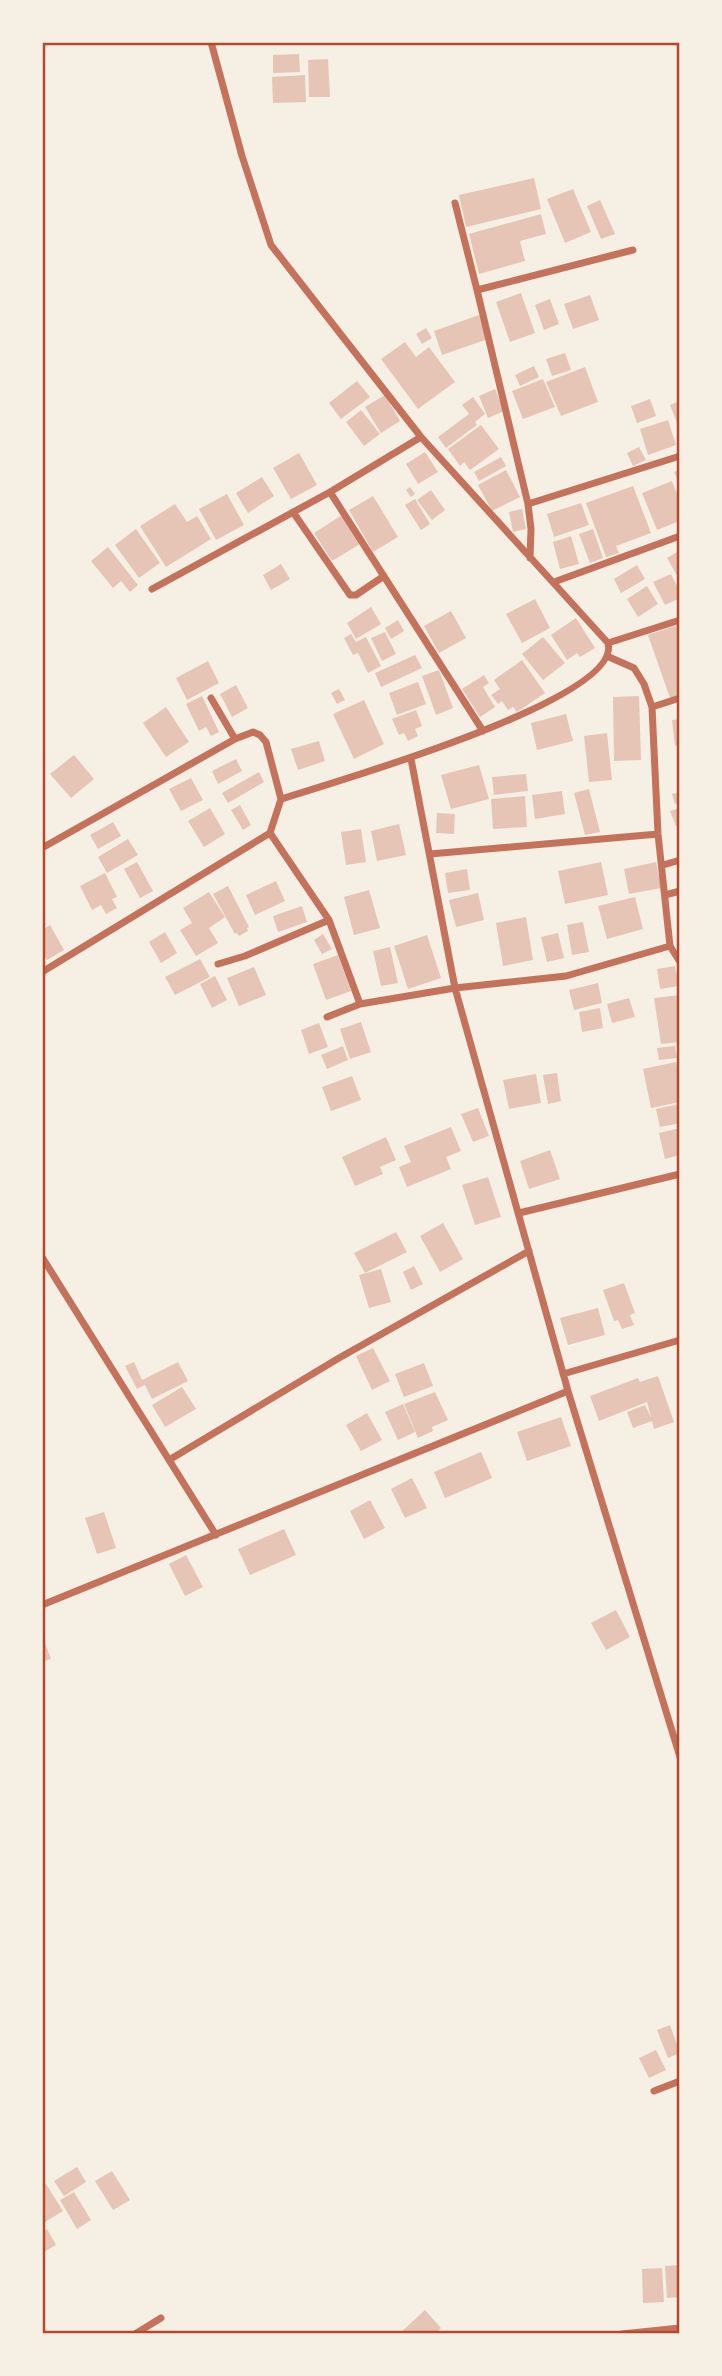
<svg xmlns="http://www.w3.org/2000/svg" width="722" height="2376" font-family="'Sofia Sans Condensed',sans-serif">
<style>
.building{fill:#e6c5b7}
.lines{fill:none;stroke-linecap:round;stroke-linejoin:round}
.minor{stroke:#c5725c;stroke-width:7}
.neatline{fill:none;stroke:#b5482f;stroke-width:2.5}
</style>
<rect width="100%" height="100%" fill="#f6efe4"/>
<!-- building -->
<path class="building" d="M299 54 300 72 273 73V55Z
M328 59 330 97H309L308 60Z
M305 75 306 102 273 103 272 77Z
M534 178 541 209 466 227 459 195Z
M573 189 591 232 565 243 547 199Z
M600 200 615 234 601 239 587 206Z
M541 214 546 234 520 241 525 261 479 274 469 234Z
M521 293 535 333 510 342 496 302Z
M590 295 599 320 573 329 564 304Z
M550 299 559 324 544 330 535 305Z
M479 315 488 339 442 355 434 331Z
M426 328 432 338 422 344 416 334Z
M405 342 416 357 429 347 455 382 418 409 381 359Z
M565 353 571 370 552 376 546 359Z
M534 366 539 377 520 386 515 375Z
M585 367 598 402 561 416 546 382Z
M543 379 555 407 523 419 512 391Z
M357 381 370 397 341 419 329 403Z
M495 389 504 411 488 418 479 396Z
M385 395 400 421 381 433 365 407Z
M473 397 485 414 475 422 477 425 446 448 438 437 469 414 462 405Z
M650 399 656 416 637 423 631 406Z
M680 401V430L670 405Z
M361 410 380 434 364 446 346 422Z
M668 420 676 445 648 455 640 429Z
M481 425 499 449 470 470 464 462 460 466 448 449Z
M639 447 646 460 633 466 627 453Z
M425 452 438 472 418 484 406 464Z
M299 453 317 485 291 499 273 468Z
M501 457 506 466 479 481 474 472Z
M680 469V485L674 472Z
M506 470 520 497 492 511 478 485Z
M262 477 274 496 248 513 236 493Z
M672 481 680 502V521L657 530 642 493Z
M633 486 651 533 616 546 619 553 606 557 586 503Z
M410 487 415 494 411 497 406 490Z
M431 490 445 510 432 520 417 500Z
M227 494 244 525 216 540 199 509Z
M373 496 398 537 373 552 349 510Z
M415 499 430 524 421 530 405 505Z
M581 503 589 525 554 537 547 514Z
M175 504 187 522 197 516 211 539 166 567 140 526Z
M522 509 526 529 513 532 509 512Z
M342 515 360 544 332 561 314 533Z
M136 529 160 563 139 578 115 545Z
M593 529 603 558 590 563 579 534Z
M571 536 579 564 560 569 553 542Z
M108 547 138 585 130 592 121 581 113 588 91 561Z
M680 550V581L667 558Z
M281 564 290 579 271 590 263 575Z
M637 565 645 579 621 593 614 579Z
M671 574 680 592V598L665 605 653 582Z
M647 586 658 604 638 617 627 599Z
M535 599 550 628 522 643 506 614Z
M371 607 381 624 356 639 347 623Z
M451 611 466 638 439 653 424 626Z
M576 618 595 648 580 657 577 653 567 660 551 635Z
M398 620 404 631 391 639 385 628Z
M680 624V695L670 698 648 635Z
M385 632 396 654 382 661 371 638Z
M351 634 356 642 366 637 381 666 368 673 358 653 353 655 344 638Z
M543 637 565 663 543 680 522 654Z
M415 655 422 668 381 687 375 673Z
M522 660 545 693 517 712 513 707 508 710 502 701 498 704 491 695 500 689 494 680Z
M208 661 219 683 187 700 176 678Z
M439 670 453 708 436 715 422 676Z
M484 675 489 683 483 687 495 707 480 717 462 689Z
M418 682 426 704 397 715 389 693Z
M236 685 248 708 232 717 220 694Z
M339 689 345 700 337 704 331 693Z
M202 696 219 732 211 736 206 727 199 731 186 704Z
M639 696 641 760 614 761 613 697Z
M364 700 384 744 354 759 333 714Z
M166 707 189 742 166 757 143 723Z
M416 710 422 726 415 729 418 736 408 741 404 733 399 735 392 719Z
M566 714 573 741 537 750 531 723Z
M680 719V745L675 746 672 720Z
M607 733 612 780 589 782 584 736Z
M319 741 325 761 298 770 291 749Z
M74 755 94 779 71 798 50 774Z
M236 759 242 771 218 784 212 771Z
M479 765 489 799 451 809 441 775Z
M259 772 264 782 228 803 222 793Z
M526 774 528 791 494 795 492 777Z
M191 778 203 800 181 811 169 789Z
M589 789 600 832 585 835 574 793Z
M562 791 565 814 535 819 532 795Z
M680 792V802L675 804 672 794Z
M525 796 527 827 493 829 491 799Z
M240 805 251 825 243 830 231 810Z
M210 808 225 834 204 847 188 821Z
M680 808V825L676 826 670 811Z
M437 813 455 814 454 834 436 833Z
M113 822 121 836 98 849 90 835Z
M399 824 406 855 377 861 371 831Z
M361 829 366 862 346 865 341 832Z
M128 839 138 855 107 873 98 857Z
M137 862 153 891 140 898 124 869Z
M601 862 608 895 565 904 558 871Z
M656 862 661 888 629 894 624 869Z
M467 869 470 890 448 893 445 873Z
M105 873 117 897 112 899 117 908 106 914 101 905 92 910 80 886Z
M276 881 285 901 255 915 246 895Z
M228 886 249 927 247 928 248 931 239 936 237 933 235 934 213 894Z
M369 890 380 928 354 935 344 897Z
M209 892 225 917 209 928 218 943 196 956 180 930 192 923 183 908Z
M478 893 484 920 456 927 449 900Z
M635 897 643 929 607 939 598 906Z
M302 906 307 922 278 932 273 916Z
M526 917 533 960 503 966 496 923Z
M583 922 589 952 572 955 567 925Z
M50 925 64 950 47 960 42 952V930Z
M165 932 177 953 161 963 149 942Z
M558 933 564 958 547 962 541 937Z
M323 934 332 949 322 954 314 940Z
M427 935 441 978 408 989 394 946Z
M390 947 398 983 381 986 373 951Z
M338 955 351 991 326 1000 313 964Z
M200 959 210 977 175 995 165 977Z
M675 966 679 986 660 989 657 969Z
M254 967 266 995 239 1006 227 978Z
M215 976 227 1000 212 1008 200 984Z
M598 983 602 1003 574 1010 569 990Z
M680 995V1042L661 1044 654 998Z
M629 998 635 1017 612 1023 607 1004Z
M600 1008 603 1028 582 1032 579 1012Z
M361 1022 371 1052 350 1059 340 1029Z
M319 1023 328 1047 309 1054 301 1030Z
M343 1046 348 1060 327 1069 321 1055Z
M675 1046 677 1058 659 1060 657 1048Z
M676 1062 680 1081V1102L651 1108 643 1069Z
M557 1073 561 1101 548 1104 543 1075Z
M536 1074 541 1103 509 1109 503 1080Z
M352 1076 361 1100 331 1111 322 1087Z
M679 1104 680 1123 660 1127 656 1109Z
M478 1108 489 1136 473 1142 461 1114Z
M451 1127 461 1151 446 1157 451 1169 407 1187 399 1167 411 1162 404 1146Z
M680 1128V1155L665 1159 659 1133Z
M386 1137 396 1160 380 1167 383 1174 355 1186 342 1157Z
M550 1150 560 1179 529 1189 520 1161Z
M488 1177 501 1217 475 1225 462 1185Z
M443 1223 463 1259 440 1272 420 1236Z
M396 1232 407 1252 365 1273 354 1253Z
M414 1266 423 1284 411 1290 403 1272Z
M381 1269 391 1302 369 1308 359 1275Z
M624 1283 635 1313 630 1315 634 1325 622 1329 618 1320 614 1321 603 1290Z
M598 1308 605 1335 568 1345 560 1318Z
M373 1348 390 1381 372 1390 356 1356Z
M134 1362 142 1380 178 1362 188 1381 152 1399 145 1385 137 1389 125 1366Z
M424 1363 433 1386 404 1397 395 1374Z
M658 1376 674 1422 654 1429 652 1421 633 1428 627 1412 645 1405 651 1417 647 1402 599 1421 590 1396 638 1378 640 1382Z
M182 1387 196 1409 165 1427 152 1405Z
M435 1392 448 1420 432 1427 433 1431 418 1438 404 1404Z
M403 1404 415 1432 398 1440 385 1412Z
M367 1413 382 1440 361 1451 346 1425Z
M561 1417 571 1446 527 1461 517 1432Z
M481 1452 492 1478 445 1498 434 1472Z
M412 1478 427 1508 405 1518 391 1489Z
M370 1500 385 1528 364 1539 350 1511Z
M104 1512 116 1548 97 1554 85 1518Z
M284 1529 296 1555 250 1575 238 1549Z
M186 1555 203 1587 185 1596 169 1564Z
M616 1610 630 1637 606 1650 591 1623Z
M42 1635 51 1659 42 1662Z
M670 2025 680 2053 668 2058 657 2030Z
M656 2050 666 2070 649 2078 639 2058Z
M77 2167 86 2182 64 2196 54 2181Z
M112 2171 130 2200 113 2210 95 2181Z
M46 2184 63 2211 42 2224V2187Z
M74 2192 91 2220 77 2229 60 2200Z
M47 2229 56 2245 42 2253V2232Z
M680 2265V2297L667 2298 665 2266Z
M662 2268 664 2302 643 2303 642 2269Z
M425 2310 441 2328 435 2334H399Z"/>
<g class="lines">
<!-- minor -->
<path class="minor" d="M211 42 242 156 271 245 421 437 608 643C624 700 327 784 281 799
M455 203 477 290
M330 492 483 731
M528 504 680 456
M293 512 350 595H356L384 576
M530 558 531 529 528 504 477 290 633 250
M554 582 680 536
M152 589 330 492 421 437
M608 643 680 620
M609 657 634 668 644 684 652 707 658 834 670 946 680 962
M211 698 235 739
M652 707 680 698
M411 759 455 988 568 1391 680 1757
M270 833 329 920 360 1004 455 988 566 976 670 946
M42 848 235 739 253 732 260 735 266 742 281 799 270 833 42 972
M430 854 658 834
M663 865 680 860
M665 895 680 891
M218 964 245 956 329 920
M327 1017 360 1004
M519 1213 680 1174
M42 1257 216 1535
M563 1374 680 1340
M169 1460 339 1358 529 1251
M42 1605 568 1391
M654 2091 680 2081
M135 2334 161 2318
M622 2334 680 2328"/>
</g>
<!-- border -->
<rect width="722" height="2376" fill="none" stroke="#f6efe4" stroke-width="88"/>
<rect x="44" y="44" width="634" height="2288" class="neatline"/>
</svg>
